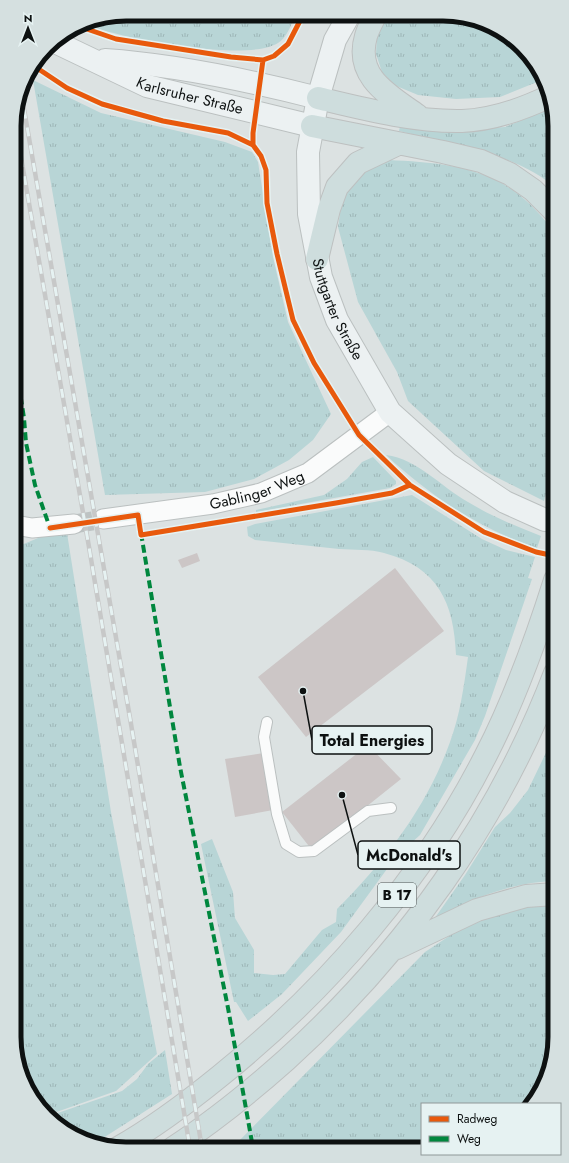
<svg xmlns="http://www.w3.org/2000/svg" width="569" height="1163" font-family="Jost,sans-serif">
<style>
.grass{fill:url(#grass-tufts)}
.building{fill:#ccc6c6}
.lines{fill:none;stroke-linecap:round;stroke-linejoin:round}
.street-tunnel{stroke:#bdc3c3;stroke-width:19;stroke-dasharray:19 10;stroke-linecap:butt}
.lane-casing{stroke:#bbc0c0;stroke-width:12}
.street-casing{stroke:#bbc0c0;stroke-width:21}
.secondary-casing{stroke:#bbc0c0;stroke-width:24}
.highway-casing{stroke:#bdc0c0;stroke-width:24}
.lane{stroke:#fafbfb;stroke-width:10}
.street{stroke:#fafbfb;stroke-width:19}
.secondary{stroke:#ecf1f2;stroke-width:22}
.highway{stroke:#cedddd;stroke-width:22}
.rail-casing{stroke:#c7c8c8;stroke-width:4.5}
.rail{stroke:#e6f2f2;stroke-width:3;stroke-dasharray:9;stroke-linecap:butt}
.quiet{stroke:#00873e;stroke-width:4;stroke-dasharray:8 4;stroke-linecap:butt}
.cycleway-casing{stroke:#e6f2f2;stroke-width:8}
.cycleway{stroke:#e8590c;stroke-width:5}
.labels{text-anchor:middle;stroke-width:4;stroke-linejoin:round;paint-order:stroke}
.shield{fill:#e6f2f2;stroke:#4e5454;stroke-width:1}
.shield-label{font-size:14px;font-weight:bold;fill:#0d1111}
.street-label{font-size:15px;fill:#0d1111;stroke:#e6f2f2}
.rim{fill:none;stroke:#0d1111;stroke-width:5}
.leader{fill:none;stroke:#0d1111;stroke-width:1.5}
.callout-dot{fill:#0d1111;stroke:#e6f2f2;stroke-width:1.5}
.callout{fill:#e6f2f2;stroke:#0d1111;stroke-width:1.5}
.callout-label{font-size:16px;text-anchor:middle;font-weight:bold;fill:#0d1111}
</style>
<defs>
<pattern id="grass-tufts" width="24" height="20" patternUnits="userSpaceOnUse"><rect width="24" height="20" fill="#b8d5d6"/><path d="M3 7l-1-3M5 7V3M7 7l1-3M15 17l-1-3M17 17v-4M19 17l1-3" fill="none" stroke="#9db6b7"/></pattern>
</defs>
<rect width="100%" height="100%" fill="#dce2e2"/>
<!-- grass -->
<path class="grass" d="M126 14 296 15C291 24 287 38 278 43 247 63 116 38 82 23Z
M387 16H464L517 42 542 80 500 97 456 99 418 95 394 85 382 72 376 54 377 33Z
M33 80 101 113 225 142 252 152 258 162 273 257 288 322 331 414 313 440 289 460 254 479 205 492 105 495Z
M552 108 555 126V188C520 154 446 143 399 131L400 126 444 131 505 127Z
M389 160C430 162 479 165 514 191 530 202 542 217 555 232V461L544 501 484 471 408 401 397 372 358 302 338 227 341 206 348 186 366 167Z
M386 455C418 459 441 487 468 502 491 516 515 526 541 536L537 548C480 529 430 496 386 455Z
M373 457 396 481V484L390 488 256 512V510L324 495 347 479 362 462Z
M412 495 482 539 506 550 535 557 528 578 532 579 485 716 475 740 420 835 395 858 341 932 282 994 248 1021 236 1002H234L201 844 212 839 233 892 235 918 254 950V973L273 975 285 974 322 930 336 922 337 909C385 861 427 807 450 742 460 715 464 686 468 657L456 655C454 603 438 567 384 553 370 549 354 550 339 549 311 546 283 543 255 540L248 536 247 527 255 524Z
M67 533 111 812 157 1054 116 1091 48 1115 20 1073 14 1037V548L43 536Z
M555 734V881C512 882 468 899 432 922L465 875 495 827 510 813 528 790Z
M555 901V1044L532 1104H422V1149L232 1148 425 952 463 927 508 910Z
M165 1050 172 1094 100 1140 97 1141 52 1121 49 1116 122 1091 137 1079 148 1064Z"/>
<!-- building -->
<path class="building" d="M197 553 200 561 182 568 178 560Z
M395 568 444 631 306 737 258 677Z
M368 745 401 779 312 850 282 812Z
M264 753 273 810 235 817 225 759Z"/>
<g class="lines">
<!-- street-tunnel -->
<path class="street-tunnel" d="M74 524 103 519"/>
<!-- lane casing -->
<g class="lane-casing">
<path id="lane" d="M267 722 264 737 277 814 286 844 299 852 314 851 368 811 391 808"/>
</g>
<!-- street casing -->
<g class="street-casing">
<g id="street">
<path id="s1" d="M103 519 213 504 261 493 308 473 390 412"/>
<path d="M15 525 32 528 74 524"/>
</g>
</g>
<!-- secondary casing -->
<g class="secondary-casing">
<g id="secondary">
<path id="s2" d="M349 15 335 40 318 98 308 152 309 214 321 277 337 320 390 412 448 464 505 502 545 520"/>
<path id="s3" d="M53 41 147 86 312 126"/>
<path d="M105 60C177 65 248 80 318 98"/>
</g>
</g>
<!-- highway casing -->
<g class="highway-casing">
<path id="highway" d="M375 16C372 22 368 29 366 36 354 77 389 95 417 115
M318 98C364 109 414 122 462 121 493 120 523 109 550 96
M312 126 443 152 481 161 510 174 533 190 555 212
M317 259 329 209 337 187 358 163 398 144
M397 948 477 910 526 896 555 894
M118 1148C155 1127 188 1102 220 1076 328 989 423 879 486 755 515 699 536 640 555 580
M173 1148C213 1122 250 1092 286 1060 404 953 498 822 555 673"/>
</g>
<!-- lane -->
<use href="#lane" class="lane"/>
<!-- street -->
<use href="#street" class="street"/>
<!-- secondary -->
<use href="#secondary" class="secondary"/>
<!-- highway -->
<use href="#highway" class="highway"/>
<!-- rail casing -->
<g class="rail-casing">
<path id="rail" d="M21 92 130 718 202 1148
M15 123 89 547 190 1148"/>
</g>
<!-- rail -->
<use href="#rail" class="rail"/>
<!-- quiet -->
<path class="quiet" d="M15 361 24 418 26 443 35 485 50 528
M141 533 180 767 228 1008 253 1148"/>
<!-- cycleway casing -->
<g class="cycleway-casing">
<path id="cycleway" d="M78 26 116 39 231 57 263 60 274 56 288 44 303 15
M263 60 253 133V145L261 156 266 170 267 203 277 254 293 320 314 363 359 435 410 485 484 532 536 552 555 556
M34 66 67 88 102 104 163 121 228 133 253 145
M50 528 138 515 141 535 336 503 392 493 410 485"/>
</g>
<!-- cycleway -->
<use href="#cycleway" class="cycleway"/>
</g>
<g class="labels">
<!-- shield labels -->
<rect class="shield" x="378" y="883" width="38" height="24" rx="3"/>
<g class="shield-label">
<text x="397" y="900">B 17</text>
</g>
<!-- street labels -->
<g class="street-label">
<text dy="5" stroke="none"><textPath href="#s3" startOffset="148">Karlsruher Straße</textPath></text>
<text dy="5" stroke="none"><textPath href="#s2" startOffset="306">Stuttgarter Straße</textPath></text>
<text dy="5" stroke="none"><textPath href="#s1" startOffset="157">Gablinger Weg</textPath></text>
</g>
</g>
<!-- crop -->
<path d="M0 0H569V1163H0ZM126 21H443A105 105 0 0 1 548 126V1037A105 105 0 0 1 443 1142H126A105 105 0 0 1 21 1037V126A105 105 0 0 1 126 21Z" fill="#d5e0e0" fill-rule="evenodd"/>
<path class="rim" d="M126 21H443A105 105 0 0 1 548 126V1037A105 105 0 0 1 443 1142H126A105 105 0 0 1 21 1037V126A105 105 0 0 1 126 21Z"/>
<!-- callouts -->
<path class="leader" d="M303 691L312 740M342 795L358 855"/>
<g class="callout-dot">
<circle cx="303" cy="691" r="4"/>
<circle cx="342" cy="795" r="4"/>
</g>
<g class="callout">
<rect x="312" y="726" width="120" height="28" rx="4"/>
<rect x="358" y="841" width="102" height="28" rx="4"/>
</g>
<g class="callout-label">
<text x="372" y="746">Total Energies</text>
<text x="409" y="861">McDonald's</text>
</g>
<!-- legend -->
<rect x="421" y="1103" width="140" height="52" fill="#e6f2f2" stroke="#8f9898"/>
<rect x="429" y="1116" width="20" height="6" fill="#e8590c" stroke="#8f9898"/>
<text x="457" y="1123" font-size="12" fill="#0d1111">Radweg</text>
<rect x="429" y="1136" width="20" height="6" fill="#00873e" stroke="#8f9898"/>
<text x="457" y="1143" font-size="12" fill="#0d1111">Weg</text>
<!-- north arrow -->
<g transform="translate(28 28)" stroke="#e6f2f2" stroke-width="3" paint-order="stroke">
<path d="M0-3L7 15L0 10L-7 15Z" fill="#0d1111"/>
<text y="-6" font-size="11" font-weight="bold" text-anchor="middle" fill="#0d1111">N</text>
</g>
</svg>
